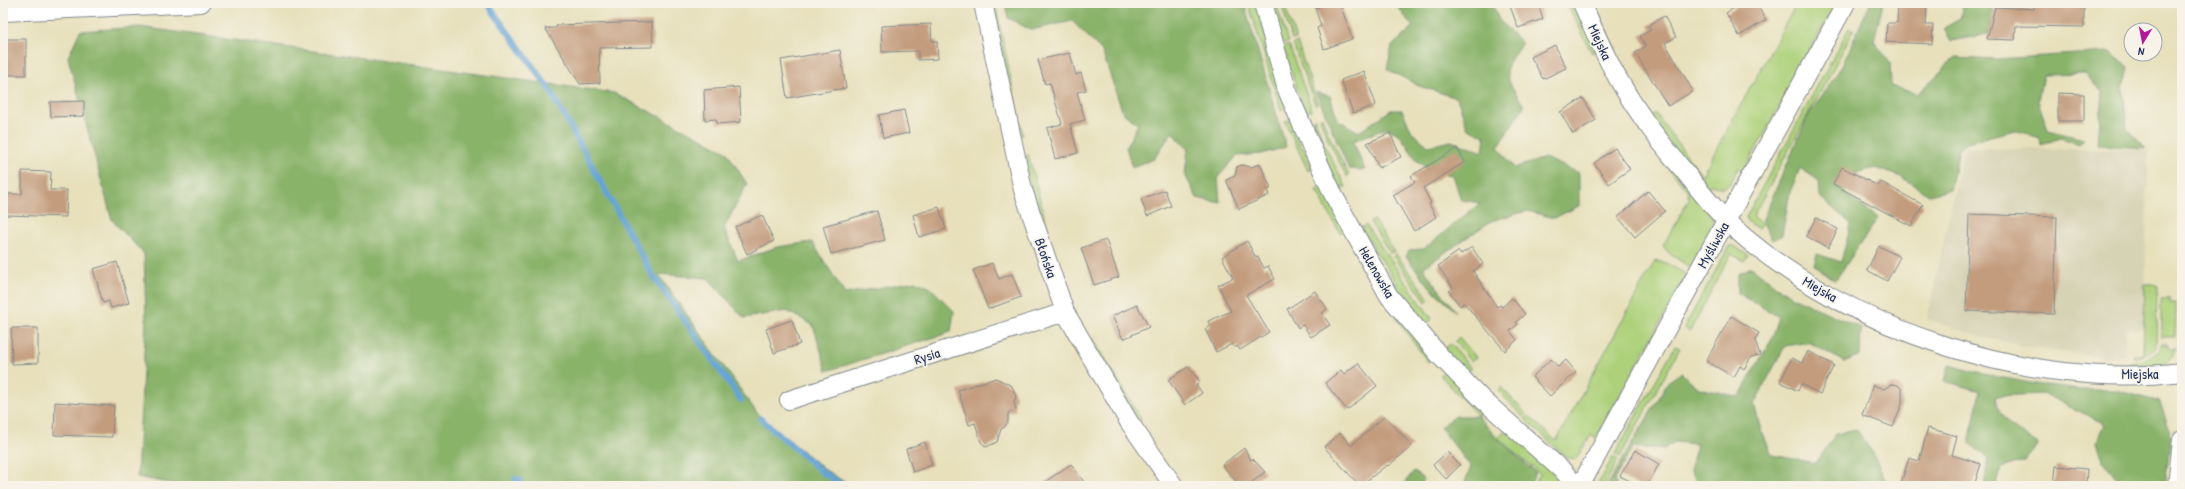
<svg xmlns="http://www.w3.org/2000/svg" width="2185" height="489" font-family="'Patrick Hand',sans-serif">
<style>
.built{fill:#d6d2b4}
.green{fill:#add17a;stroke:#64806c}
.forest{fill:#8ab36a;stroke:#527164}
.lines{fill:none;stroke-linecap:round;stroke-linejoin:round}
.stream{stroke:#65a4d7;stroke-width:6}
.building{fill:#c39c7e}
.street-casing{stroke:#81888c;stroke-width:20}
.street{stroke:#fff;stroke-width:18}
.labels{text-anchor:middle;stroke-width:3.5;stroke-linejoin:round;paint-order:stroke}
.street-label{font-size:14px;fill:#1b2f5e;stroke:#f7f3e8}
</style>
<rect width="100%" height="100%" fill="#f7f3e8"/>
<filter id="ink" filterUnits="userSpaceOnUse"><feTurbulence type="fractalNoise" baseFrequency=".025" numOctaves="2"/><feDisplacementMap in="SourceGraphic" scale="8" xChannelSelector="R" yChannelSelector="G"/><feConvolveMatrix kernelMatrix="1 2 1 2 8 2 1 2 1" color-interpolation-filters="sRGB"/></filter>
<filter id="wash" filterUnits="userSpaceOnUse"><feTurbulence type="fractalNoise" baseFrequency=".012" numOctaves="4" result="noise"/><feDisplacementMap in="SourceGraphic" scale="16" xChannelSelector="R" yChannelSelector="G"/><feGaussianBlur stdDeviation="0.9" result="paint"/><feColorMatrix in="noise" values="0 0 0 0 0 0 0 0 0 0 0 0 0 0 0 0 0 1.4 0 .05"/><feComposite in="paint" operator="in"/></filter>
<g filter="url(#wash)">
<rect width="100%" height="100%" fill="#e7e0bb"/>
<!-- built -->
<path class="built" d="M1964 148 2148 150V188H2146V203H2147L2144 329 2125 330V356L2106 357 2031 348 1975 335 1927 319Z"/>
<!-- green -->
<path class="green" d="M992 3H995L1023 136 1019 133Z
M1272 3H1276L1288 42 1281 44Z
M1281 3H1284L1296 39 1292 40Z
M1567 3H1577L1596 51 1592 53Z
M1588 3H1593L1616 49 1612 50Z
M1797 3H1836L1744 171 1738 168 1730 184 1723 188 1710 185 1706 189 1651 119 1655 113 1702 175Z
M1256 4 1286 104 1284 108 1281 110 1249 6Z
M1849 28 1854 30 1753 216 1762 224 1758 229 1747 221 1746 217Z
M1297 42 1318 104 1315 105 1293 44Z
M1289 45 1312 110H1304L1283 47Z
M1322 117 1329 135 1349 175 1347 177 1328 140 1320 118Z
M1315 119 1324 144 1346 187H1338L1310 125 1311 121Z
M1288 120 1292 121 1301 147H1303L1313 169 1308 171 1285 121Z
M1028 154 1048 230 1042 229 1024 159Z
M1665 159 1713 218 1712 228 1693 264 1688 266 1670 254 1663 246 1689 199 1687 191 1662 161Z
M1322 187 1345 230 1340 233 1316 190Z
M1374 220 1394 252 1390 253 1370 222Z
M1366 225 1432 319 1426 324 1404 294 1397 299 1390 288 1397 284 1361 228Z
M1729 246H1734L1748 255 1744 261 1731 254 1690 331 1684 328Z
M1396 254 1429 299 1426 302 1393 256Z
M1655 261 1666 263 1684 273 1686 277 1596 438 1591 435 1576 459 1567 458 1525 419 1529 416 1556 441Z
M2145 285H2157L2156 347 2142 357 2134 358 2133 355H2143Z
M2161 298H2170V303H2176L2175 337H2161Z
M1396 318 1401 319 1432 355 1431 360 1428 362Z
M1459 337 1476 357 1470 361 1455 341Z
M1093 338 1142 421 1137 419 1091 343Z
M1451 344 1471 369 1469 370H1464L1445 351V348Z
M2161 344H2167L2169 349H2175C2173 358 2170 363 2161 366L2103 367 2144 361 2160 349Z
M1675 346 1680 348 1620 457 1615 454Z
M1445 370 1482 408 1478 416 1440 375Z
M1501 387 1526 414 1523 417 1498 390Z
M1505 430 1558 477 1564 486H1533L1540 474 1498 438Z
M1613 457 1618 460 1604 486H1597Z"/>
<!-- forest -->
<path class="forest" d="M1005 3H1244L1286 147 1261 154 1237 156 1218 177 1220 203 1197 198 1185 175 1188 149 1172 132 1154 159 1132 167 1126 147 1138 124 1123 113 1102 51 1072 21 1031 30 1008 18Z
M1395 3H1492L1499 20 1522 43C1498 74 1506 76 1524 106L1498 147 1514 168 1545 158 1579 173V206L1554 218 1527 211 1491 221 1423 268 1456 312 1431 288 1406 257 1409 250 1424 249 1480 203 1461 200 1453 175 1434 173 1417 161 1400 135 1387 128 1353 141 1365 170 1349 169 1316 92 1330 96 1338 120 1359 132 1391 110H1402L1412 132 1428 146 1451 141 1483 152 1485 136 1468 129 1457 98 1419 86 1387 69 1392 46 1413 27Z
M1870 3H1883L1874 41 1890 63 1891 86 1917 94 1956 57 1995 59 2110 52 2128 67 2123 87 2127 128 2146 148 2098 145 2102 92 2085 74 2043 75 2038 101 2048 130 2084 139 2079 144 2061 138 2041 145 2040 138 2015 130 1967 142 1959 149 1950 190 1929 195 1901 177 1875 168 1846 176 1845 194 1878 218 1835 281 1814 265 1817 254 1841 262 1851 224 1819 196 1818 180 1800 168 1790 192 1782 235 1772 240 1762 221 1808 116 1842 66Z
M1963 3H1994L1988 34 1951 41 1944 28 1960 19Z
M140 27 614 93 726 151 747 184 724 228 738 261 777 247 812 242 845 294 915 281 931 288 954 311 951 332 827 371 813 325 787 311 744 318 708 278 658 274 757 413 824 469 851 486H186L137 477 146 320 144 254 112 220 68 57 80 31Z
M1751 267 1790 296 1861 328 1860 355 1844 362 1809 342 1785 346 1754 404 1760 427 1772 455 1816 463 1836 434 1857 430 1874 455 1888 486H1720L1712 482 1710 486H1700L1690 470 1697 444 1674 442 1664 449 1633 447 1614 480 1617 486H1607L1669 381 1681 373 1699 388 1739 397 1773 336 1779 317 1738 293V274Z
M1949 365 1978 373 2041 385 2079 390H2115L2160 402 2171 435 2165 486H2123L2104 462 2097 442 2105 424 2044 394 1995 396C2000 424 2017 430 2038 444L2024 461 2001 468 1997 486H1984L1988 458 1969 443 1980 391 1945 381Z
M1456 416H1478L1497 438 1536 473 1529 486H1482L1465 482 1471 467 1440 427Z
M1414 471 1423 479 1421 486H1402Z"/>
<g class="lines">
<!-- stream -->
<path class="stream" d="M489 6 550 90 651 273 741 400
M761 419 822 472 844 486
M515 479 520 480"/>
</g>
<g id="blocks">
<!-- building -->
<path class="building" d="M1330 3H1340L1352 39 1324 49 1317 28 1321 26 1315 8Z
M1509 3H1538L1543 19 1518 28Z
M1743 3H1756L1766 20 1739 36 1726 13Z
M1898 3H1927L1926 25H1933L1932 44 1886 42 1887 23H1897Z
M2034 3H2084V27L2016 26 2015 40 1987 39 1995 7 2034 9Z
M1664 16 1676 37 1665 43 1693 91 1668 106 1635 53 1646 46 1640 36 1651 30 1648 26Z
M652 22 653 47 599 48 600 83 580 84 545 28H556L557 25Z
M931 24 932 41H937L938 59 918 60V51L882 52 881 26Z
M3 39H26V75H3Z
M1555 45 1566 68 1543 79 1531 57Z
M840 50 846 88 787 98 781 60Z
M1070 53 1076 75 1081 73 1086 90 1077 92 1085 120 1070 124 1078 153 1055 159 1047 128 1062 124 1050 83 1045 84 1038 60Z
M1364 71 1376 105 1353 113 1341 80Z
M739 87 741 122 717 124 716 119 705 120 704 90Z
M2058 93 2084 94V121H2058Z
M1583 98 1596 120 1573 134 1560 112Z
M84 101V116L51 117 50 102Z
M904 110 909 133 883 138 879 115Z
M1390 133 1401 157 1379 168 1367 143Z
M1457 148 1465 162 1423 188 1431 203 1429 204 1436 217 1414 231 1393 195 1415 182 1411 176Z
M1615 148 1630 169 1609 184 1594 163Z
M1260 164 1271 188 1267 190 1269 195 1239 209 1226 180 1235 176 1237 167 1242 165 1251 167Z
M1842 167 1878 186 1881 182 1923 205 1911 226 1833 184Z
M22 171 51 172 50 190H67L66 217 6 215 7 194H22Z
M1165 190 1171 206 1147 216 1141 199Z
M1648 191 1665 211 1635 237 1618 217Z
M939 207 946 229 919 237 913 215Z
M877 211 885 240 831 254 823 226Z
M1969 214 2057 217 2054 314 1966 311Z
M762 215 774 241 747 254 735 227Z
M1816 218 1838 229 1828 248 1806 236Z
M1106 240 1119 277 1094 285 1081 248Z
M1247 241 1255 256 1258 257 1264 268 1268 266 1275 279 1246 295 1269 332 1240 350 1237 346 1235 348 1232 344 1216 352 1205 329 1210 326 1208 321 1231 311 1218 285 1233 278 1222 257Z
M1879 246 1900 257 1887 281 1867 270Z
M1472 247 1483 264 1473 271 1497 307 1500 305 1502 307 1512 298 1525 314 1516 322 1518 324 1510 331 1517 340 1505 351 1464 303 1460 306 1449 291 1453 288 1438 266 1459 251 1461 254Z
M117 262 129 303 111 308 109 301 103 303 93 269Z
M992 263 999 279 1012 274 1021 297 988 309 973 270Z
M1315 291 1327 309 1322 313 1330 325 1311 337 1303 325 1298 328 1287 309Z
M1137 305 1149 327 1123 339 1112 316Z
M1731 316 1759 333 1755 340 1760 355 1751 357 1744 369 1740 366 1734 377 1706 361Z
M792 320 800 344 774 353 766 329Z
M11 328H38V363L12 364Z
M1808 351 1834 365 1820 394 1801 384 1798 391 1780 382 1792 358 1802 363Z
M1551 359 1558 367 1566 360 1576 372 1550 396 1532 377Z
M1358 363 1377 386 1347 410 1325 383 1341 370 1344 374Z
M1189 366 1200 382 1196 384 1202 393 1185 405 1168 380Z
M996 378 1012 386 1016 397 1014 402 1016 410 1008 413V421L1005 427 1001 429 997 442 986 447 981 442 975 423 969 425 958 390Z
M1892 384 1898 385 1902 390V404L1893 427 1862 415 1873 385 1884 389Z
M55 402 114 406 112 437 54 435Z
M1385 416 1412 446 1388 466 1387 465 1360 486 1324 447 1340 433 1351 446Z
M1928 428 1957 436 1952 455 1981 464 1974 486H1911L1901 483 1909 458 1919 461Z
M925 442 932 465 913 472 906 449Z
M1244 448 1251 460 1253 459 1265 472 1247 486H1240L1222 465Z
M1635 450 1659 464 1647 486H1639L1620 476Z
M1447 452 1460 465 1446 479 1433 465Z
M1071 464 1087 486H1039Z
M2056 466 2087 469 2086 486H2054Z"/>
</g>
</g>
<g filter="url(#ink)">
<use href="#blocks" fill-opacity="0" stroke="#81888c" stroke-width="1"/>
<g class="lines">
<!-- street casing -->
<g class="street-casing">
<path id="street" d="M983 3 1023 190 1065 312 1129 422 1174 486
M1263 3 1287 90 1312 148 1334 196 1389 296 1440 356 1482 399 1564 472 1576 486
M1582 3C1594 30 1605 57 1620 82 1639 116 1664 147 1689 177 1703 195 1718 213 1734 228 1848 330 2030 391 2182 372
M3 12 201 3
M789 400 1065 312
M1580 486 1846 3
M2177 486 2182 440"/>
</g>
<!-- street -->
<use href="#street" class="street"/>
</g>
</g>
<g class="labels">
<!-- street labels -->
<g class="street-label">
<text transform="translate(1600 42) rotate(65)" y="5">Miejska</text>
<text transform="translate(1713 245) rotate(-61)" y="5">Myśliwska</text>
<text transform="translate(1046 258) rotate(71)" y="5">Błońska</text>
<text transform="translate(1377 272) rotate(60)" y="5">Helenowska</text>
<text transform="translate(1820 289) rotate(30)" y="5">Miejska</text>
<text transform="translate(927 356) rotate(-18)" y="5">Rysia</text>
<text x="2140" y="379">Miejska</text>
</g>
</g>
<!-- margin -->
<rect width="2185" height="489" fill="none" stroke="#f7f3e8" stroke-width="16"/>
<!-- north arrow -->
<g transform="translate(2143 42) rotate(190)"><circle r="19" fill="#f7f3e8" stroke="#9fa5b1"/>
<path d="M0-3L7 15L0 10L-7 15Z" fill="#b5179e"/>
<text y="-6" font-size="11" font-weight="bold" text-anchor="middle" fill="#1b2f5e">N</text>
</g>
</svg>
